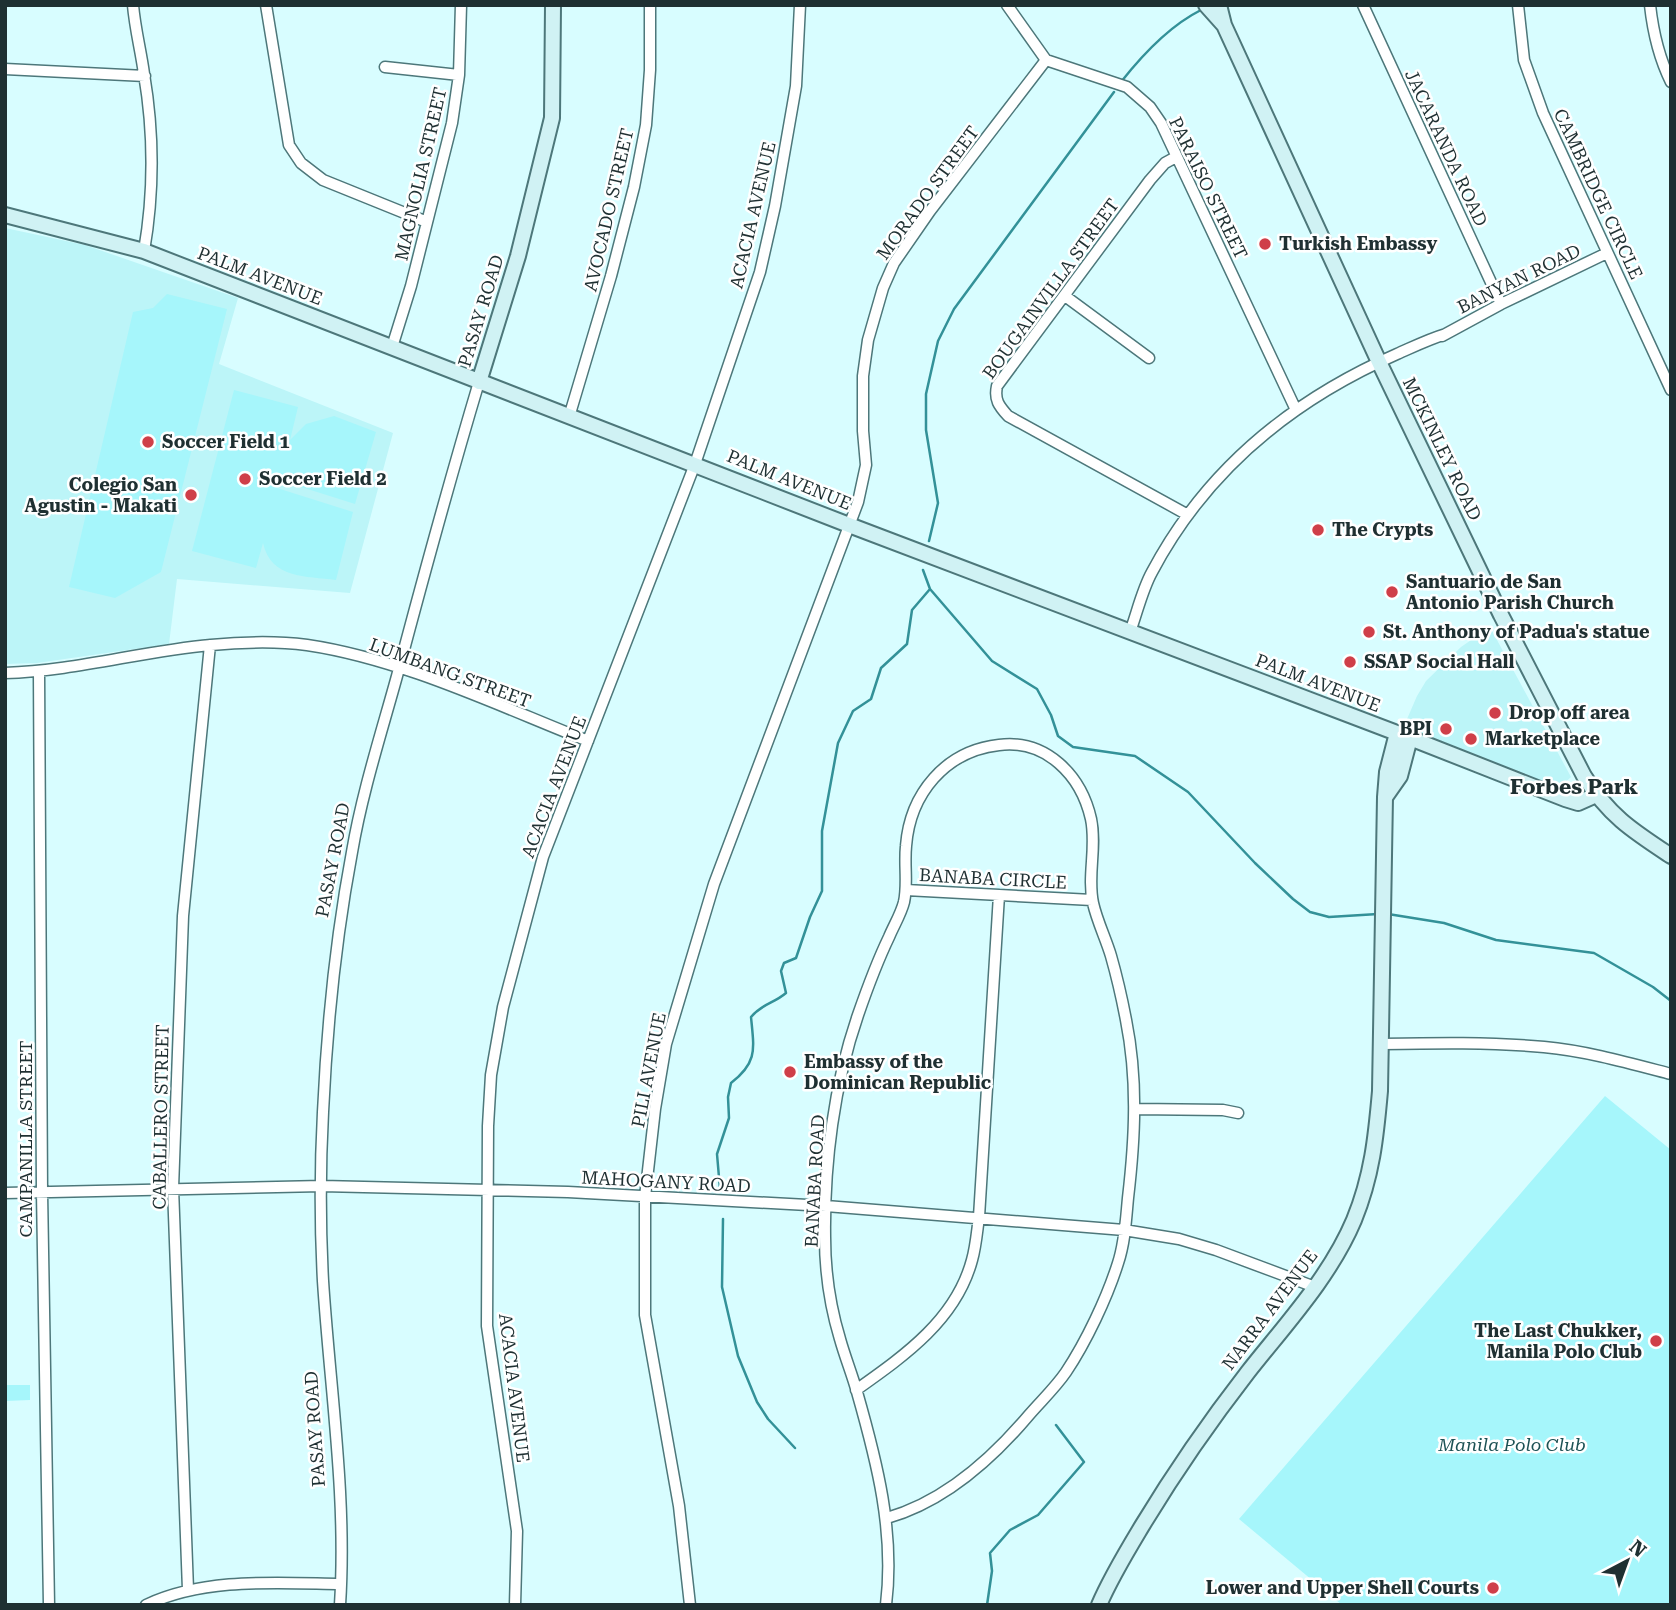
<svg xmlns="http://www.w3.org/2000/svg" width="1676" height="1610" font-family="'Roboto Serif',serif">
<style>
.built{fill:#bcf5f8}
.green{fill:#a6f6fb}
.lines{fill:none;stroke-linecap:round;stroke-linejoin:round}
.stream{stroke:#339198;stroke-width:2.5}
.street-casing{stroke:#4d777a;stroke-width:13}
.secondary-casing{stroke:#4d777a;stroke-width:18}
.street{stroke:#fff;stroke-width:10}
.secondary{stroke:#d0f2f4;stroke-width:14}
.poi-dot{fill:#cf3f49;stroke:#fff;stroke-width:2.5}
.labels{text-anchor:middle;stroke-width:5;stroke-linejoin:round;paint-order:stroke}
.street-label{font-size:18px;fill:#1f3032;stroke:#fff}
.poi-label{font-size:18px;font-weight:bold;fill:#1f3032;stroke:#fff;text-anchor:start}
.park-label{font-size:18px;font-style:italic;fill:#1d5255;stroke:#fff}
.quarter-label{font-size:21px;font-weight:bold;fill:#1f3032;stroke:#fff}
</style>
<rect width="100%" height="100%" fill="#d8fdff"/>
<!-- built -->
<path class="built" d="M5 228 85 245 238 298 219 364 393 433 350 593 177 579 169 644 37 663 5 664Z
M1490 627 1571 777 1559 788 1404 726 1417 696 1426 681 1461 647Z"/>
<!-- green -->
<path class="green" d="M167 294 227 309 161 572 115 598 69 587 133 312 153 308Z
M234 390 298 407 290 440 306 424 334 416 376 432 355 504 279 480 277 488 353 512 336 580C306 576 271 579 263 543L256 568 192 551Z
M1605 1096 1671 1150V1605H1342L1239 1519Z
M5 1385H30V1400L5 1401Z"/>
<g class="lines">
<!-- stream -->
<path class="stream" d="M1121 82C1143 54 1169 26 1201 10
M929 541 938 503 926 430V394L938 341 954 309 1114 92
M923 570 930 589 992 661 1037 689 1051 715 1058 736 1073 747 1135 756 1188 792 1255 863 1293 899 1310 912 1329 917 1378 914
M1388 914 1444 923 1496 940 1594 953 1653 987 1671 1001
M720 1189 717 1154 729 1118 728 1097 731 1083C758 1062 754 1049 751 1017 763 1003 773 1004 786 993L781 971 784 963 796 958 810 917 822 891V831L838 743 853 711 871 699 881 668 907 644 912 610 930 589
M723 1219 722 1287 738 1356 757 1402 768 1419 795 1448
M987 1605 992 1571 990 1553 1010 1530 1038 1515 1084 1462 1056 1425"/>
<!-- street casing -->
<g class="street-casing">
<path id="street" d="M133 5C135 29 141 51 144 74 154 133 154 193 144 251
M266 5 289 145 301 163 323 180 427 222
M1007 5 1046 60 1127 87 1150 107 1161 123 1296 410
M1363 5 1501 304
M1518 5 1524 60 1543 113 1671 390
M1650 5C1653 32 1659 58 1671 82
M385 67 459 75
M5 69 145 76
M1176 157 1165 163 1150 180 997 386C994 400 999 406 1008 416L1188 515
M1065 296 1149 358
M1442 336 1501 304 1607 253
M392 347 411 286 452 123 459 75 461 5
M569 417 611 276 634 187 646 125 650 70V5
M1130 632C1137 613 1142 590 1152 572 1206 470 1292 400 1397 354 1413 347 1429 339 1446 334
M39 672 42 1192 49 1605
M5 673C75 671 142 651 211 645 242 642 276 641 307 645 402 659 499 706 588 741
M906 890 1092 900
M1382 1044C1436 1043 1490 1042 1544 1047 1587 1051 1629 1063 1671 1074
M1136 1109 1223 1110 1238 1113
M5 1193 322 1186 568 1192 826 1206 1124 1230 1179 1239 1216 1250 1315 1287
M856 1390C904 1356 956 1320 972 1260 976 1246 977 1231 979 1217L999 895
M188 1590 173 1188 183 916 210 645
M146 1605C205 1577 277 1583 341 1584
M340 1605C347 1497 330 1389 323 1281 320 1225 320 1168 323 1112 327 1025 336 937 352 852 362 793 381 734 397 676 423 578 450 479 479 382
M515 1605 517 1531 487 1326 488 1126 491 1075 503 1007 543 857 695 464 760 272 775 206 796 86 800 5
M690 1605 679 1506 645 1315V1197L655 1109 666 1044 714 884 858 502 866 465 863 431V376L868 340 883 288 894 263 930 211 1046 60
M886 1605C895 1532 877 1462 857 1392 852 1374 845 1357 840 1339 830 1306 825 1271 825 1237 824 1164 834 1084 858 1015 867 989 877 962 889 937 894 925 901 914 904 902 908 884 904 865 906 846 910 794 945 751 999 745 1046 739 1081 775 1091 819 1097 847 1087 876 1093 903 1097 921 1106 939 1111 956 1117 977 1122 999 1126 1020 1138 1080 1135 1138 1128 1198 1126 1219 1125 1242 1118 1263 1107 1298 1086 1342 1066 1372 1055 1388 1041 1401 1029 1415 991 1460 944 1502 887 1518"/>
</g>
<!-- secondary casing -->
<g class="secondary-casing">
<path id="secondary" d="M1206 5 1223 24
M1219 5 1224 25 1379 362 1501 615 1584 776C1609 816 1633 831 1671 856
M5 215 144 251 849 525 1410 738 1565 799 1578 803 1596 795
M479 382 518 256 552 118 553 5
M1386 796 1400 776 1410 738
M1099 1605C1111 1577 1127 1551 1142 1526 1174 1473 1210 1421 1248 1372 1285 1325 1330 1277 1354 1220 1372 1176 1376 1137 1380 1091L1385 797 1387 772 1397 733"/>
</g>
<!-- street -->
<use href="#street" class="street"/>
<!-- secondary -->
<use href="#secondary" class="secondary"/>
</g>
<!-- markers -->
<g class="poi-dot">
<circle cx="1265" cy="244" r="7"/>
<circle cx="148" cy="442" r="7"/>
<circle cx="245" cy="479" r="7"/>
<circle cx="191" cy="495" r="7"/>
<circle cx="1318" cy="530" r="7"/>
<circle cx="1392" cy="592" r="7"/>
<circle cx="1369" cy="632" r="7"/>
<circle cx="1350" cy="662" r="7"/>
<circle cx="1495" cy="713" r="7"/>
<circle cx="1446" cy="729" r="7"/>
<circle cx="1471" cy="739" r="7"/>
<circle cx="790" cy="1072" r="7"/>
<circle cx="1656" cy="1341" r="7"/>
<circle cx="1493" cy="1588" r="7"/>
</g>
<g class="labels">
<!-- street labels -->
<g class="street-label">
<text transform="translate(1446 148) rotate(65)" y="6">JACARANDA ROAD</text>
<text transform="translate(421 174) rotate(-77)" y="6">MAGNOLIA STREET</text>
<text transform="translate(1208 188) rotate(64)" y="6">PARAISO STREET</text>
<text transform="translate(928 193) rotate(-54)" y="6">MORADO STREET</text>
<text transform="translate(1598 194) rotate(65)" y="6">CAMBRIDGE CIRCLE</text>
<text transform="translate(609 210) rotate(-77)" y="6">AVOCADO STREET</text>
<text transform="translate(753 215) rotate(-77)" y="6">ACACIA AVENUE</text>
<text transform="translate(260 276) rotate(21)" y="6">PALM AVENUE</text>
<text transform="translate(1519 279) rotate(-26)" y="6">BANYAN ROAD</text>
<text transform="translate(1051 289) rotate(-54)" y="6">BOUGAINVILLA STREET</text>
<text transform="translate(481 311) rotate(-73)" y="6">PASAY ROAD</text>
<text transform="translate(1442 449) rotate(64)" y="6">MCKINLEY ROAD</text>
<text transform="translate(789 480) rotate(22)" y="6">PALM AVENUE</text>
<text transform="translate(450 673) rotate(20)" y="6">LUMBANG STREET</text>
<text transform="translate(1318 683) rotate(21)" y="6">PALM AVENUE</text>
<text transform="translate(554 787) rotate(-69)" y="6">ACACIA AVENUE</text>
<text transform="translate(333 860) rotate(-79)" y="6">PASAY ROAD</text>
<text transform="translate(993 879) rotate(3)" y="6">BANABA CIRCLE</text>
<text transform="translate(649 1070) rotate(-79)" y="6">PILI AVENUE</text>
<text transform="translate(161 1117) rotate(-89)" y="6">CABALLERO STREET</text>
<text transform="translate(26 1139) rotate(-90)" y="6">CAMPANILLA STREET</text>
<text transform="translate(815 1181) rotate(-87)" y="6">BANABA ROAD</text>
<text transform="translate(666 1182) rotate(3)" y="6">MAHOGANY ROAD</text>
<text transform="translate(1270 1310) rotate(-53)" y="6">NARRA AVENUE</text>
<text transform="translate(514 1388) rotate(83)" y="6">ACACIA AVENUE</text>
<text transform="translate(315 1429) rotate(-94)" y="6">PASAY ROAD</text>
</g>
<!-- poi labels -->
<g class="poi-label">
<text x="1279" y="250">Turkish Embassy</text>
<text x="162" y="448">Soccer Field 1</text>
<text x="259" y="485">Soccer Field 2</text>
<text x="177" y="491" text-anchor="end">Colegio San<tspan x="177" dy="21">Agustin - Makati</tspan></text>
<text x="1332" y="536">The Crypts</text>
<text x="1406" y="588">Santuario de San<tspan x="1406" dy="21">Antonio Parish Church</tspan></text>
<text x="1383" y="638">St. Anthony of Padua's statue</text>
<text x="1364" y="668">SSAP Social Hall</text>
<text x="1509" y="719">Drop off area</text>
<text x="1432" y="735" text-anchor="end">BPI</text>
<text x="1485" y="745">Marketplace</text>
<text x="804" y="1068">Embassy of the<tspan x="804" dy="21">Dominican Republic</tspan></text>
<text x="1642" y="1337" text-anchor="end">The Last Chukker,<tspan x="1642" dy="21">Manila Polo Club</tspan></text>
<text x="1479" y="1594" text-anchor="end">Lower and Upper Shell Courts</text>
</g>
<!-- park labels -->
<g class="park-label">
<text x="1512" y="1451">Manila Polo Club</text>
</g>
<!-- quarter labels -->
<g class="quarter-label">
<text x="1574" y="794">Forbes Park</text>
</g>
</g>
<!-- border -->
<rect width="1676" height="1610" fill="none" stroke="#1f3032" stroke-width="14"/>
<!-- north arrow -->
<g transform="translate(1627 1561) rotate(41)" stroke="#ffffff" stroke-width="5" paint-order="stroke">
<path d="M0-5L12 26L0 18L-12 26Z" fill="#1f3032"/>
<text y="-10" font-size="19" font-weight="bold" text-anchor="middle" fill="#1f3032">N</text>
</g>
</svg>
